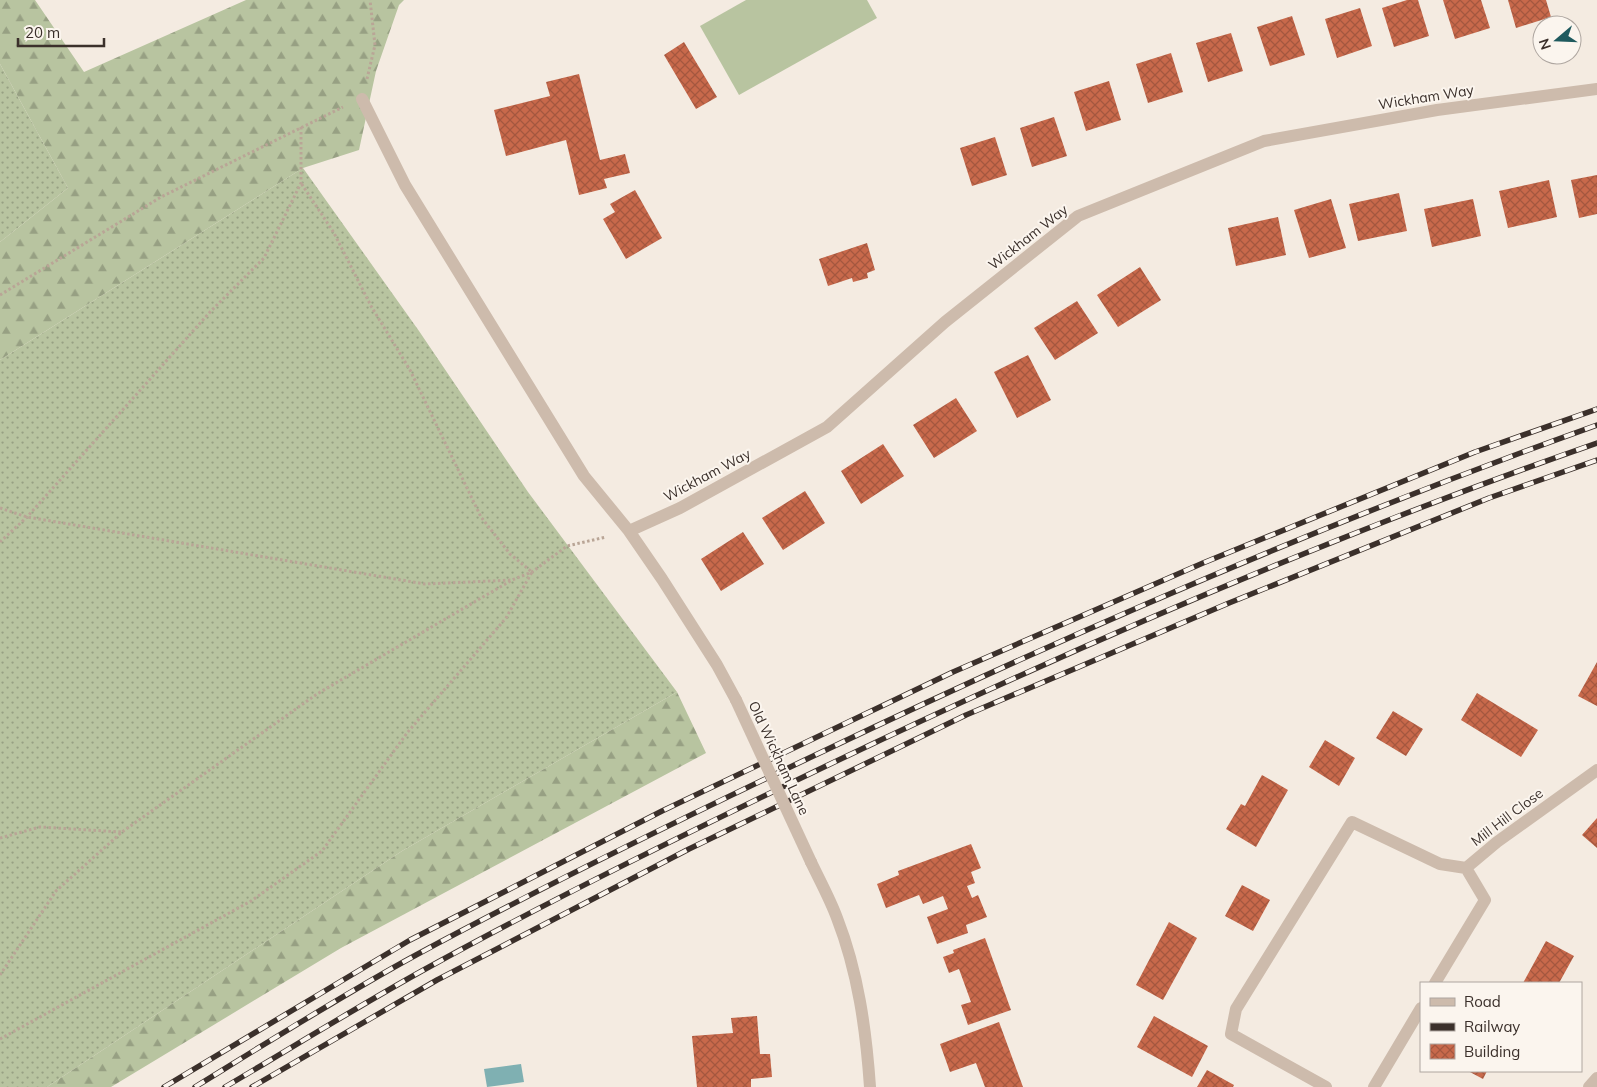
<svg xmlns="http://www.w3.org/2000/svg" width="1597" height="1087" font-family="Mulish,sans-serif">
<style>
.grass{fill:url(#grass-dots)}
.forest{fill:url(#forest-firs)}
.garden{fill:#b8c4a0}
.water{fill:#7fb0b2}
.building{fill:url(#building-cross-hatch)}
.lines{fill:none;stroke-linecap:round;stroke-linejoin:round}
.path{stroke:#b9a596;stroke-width:3;stroke-dasharray:2.5 2.5;stroke-linecap:butt}
.minor{stroke:#cdbbac;stroke-width:12}
.rail-casing{stroke:#3b302b;stroke-width:5.5}
.rail{stroke:#fbf5ee;stroke-width:4;stroke-dasharray:11;stroke-linecap:butt}
.minor-bridge{stroke:#cdbbac;stroke-width:12}
.labels{text-anchor:middle;stroke-width:4;stroke-linejoin:round;paint-order:stroke}
.street-label{font-size:14px;fill:#3b302b;stroke:#fbf5ee}
</style>
<defs>
<pattern id="grass-dots" width="8" height="8" patternUnits="userSpaceOnUse" patternTransform="scale(1.25)"><rect width="8" height="8" fill="#b8c4a0"/><path d="M2 2h.1M6 6h.1" fill="none" stroke="#97a083" stroke-width="1.8" stroke-linecap="round"/></pattern>
<pattern id="forest-firs" width="22" height="20" patternUnits="userSpaceOnUse" patternTransform="scale(1.25)"><rect width="22" height="20" fill="#b8c4a0"/><path d="M5 1l3.5 6h-7zM16 11l3.5 6h-7z" fill="#97a083"/></pattern>
<pattern id="building-cross-hatch" width="8" height="8" patternUnits="userSpaceOnUse" patternTransform="scale(1.25)"><rect width="8" height="8" fill="#c8694b"/><path d="M0 0l8 8M0 8l8-8" fill="none" stroke="#a4573f"/></pattern>
</defs>
<rect width="100%" height="100%" fill="#f4ebe1"/>
<!-- grass -->
<path class="grass" d="M0 64 68 188 0 242Z
M303 168 419 331 528 492 677 692 402 851 47 1087H0V360Z"/>
<!-- forest -->
<path class="forest" d="M0 0H35L84 72 246 0H404L399 5 376 71 359 150 303 168 0 360V242L68 188 0 64Z
M677 692 706 753 341 948 111 1087H47L402 851Z"/>
<!-- garden -->
<path class="garden" d="M746 0H867L877 18 739 95 700 26Z"/>
<!-- water -->
<path class="water" d="M521 1064 524 1082 487 1087 484 1069Z"/>
<!-- building -->
<path class="building" d="M1407 0H1418L1429 36 1394 47 1382 8Z
M1443 0H1481L1490 28 1455 39Z
M1508 0H1546L1551 17 1516 28Z
M1360 8 1372 46 1337 58 1325 19Z
M1292 16 1305 55 1270 66 1257 27Z
M1231 33 1243 71 1208 82 1196 43Z
M684 42 717 97 696 109 664 55Z
M1171 53 1183 92 1148 103 1136 64Z
M579 74 600 160 625 154 630 173 604 179 607 188 579 195 566 140 506 156 494 110 550 96 546 82Z
M1109 81 1121 120 1086 131 1074 92Z
M1054 117 1067 156 1032 167 1020 128Z
M995 137 1007 175 972 186 960 148Z
M1597 175V214L1579 218 1571 180Z
M1549 180 1557 217 1508 228 1499 191Z
M635 190 662 238 626 259 603 219 615 212 610 204Z
M1399 193 1407 231 1358 241 1349 204Z
M1331 199 1346 248 1309 258 1294 210Z
M1473 199 1481 236 1432 247 1424 209Z
M1278 217 1286 255 1236 266 1228 228Z
M867 243 875 270 867 273 868 278 853 282 852 278 828 286 819 259Z
M1140 267 1161 300 1118 327 1097 295Z
M1077 301 1098 333 1055 360 1034 328Z
M1028 355 1051 400 1017 418 994 372Z
M956 398 977 431 934 458 913 425Z
M883 444 904 476 861 504 841 471Z
M805 491 825 523 783 550 762 518Z
M743 532 764 564 721 591 701 559Z
M1597 662V706L1578 696Z
M1477 693 1538 730 1521 757 1461 720Z
M1393 711 1423 729 1406 756 1376 738Z
M1325 740 1355 758 1339 786 1309 767Z
M1262 775 1288 790 1256 847 1226 829 1241 804 1245 806Z
M1597 818V848L1582 835Z
M971 844 981 868 971 872 975 883 967 886 972 898 978 895 987 917 966 925 968 933 937 944 927 917 948 909 943 896 923 904 919 895 886 908 877 884 899 875 898 871Z
M1242 885 1270 900 1253 931 1225 916Z
M1169 922 1197 938 1163 1000 1136 985Z
M985 938 1011 1010 968 1025 961 1005 971 1002 959 969 949 973 943 957 954 953 953 950Z
M1546 941 1574 956 1559 983H1523Z
M757 1016 760 1054H770L772 1077 751 1079V1087H697L692 1036 733 1033 731 1018Z
M1154 1016 1208 1046 1192 1077 1137 1047Z
M999 1022 1023 1087H985L976 1063 950 1072 940 1044Z
M1207 1070 1234 1085 1233 1087H1197Z
M1468 1071H1487L1483 1079Z"/>
<g class="lines">
<!-- path -->
<path class="path" d="M367 79 375 45 370 0
M0 295 161 197 343 107
M0 508 27 517 425 584 512 580
M0 542 27 517 210 312 264 258 301 183V127
M0 838 40 827 121 832
M0 975 56 891 122 832 317 694 512 580 532 572 567 546 606 537
M0 1039 251 901 322 851 407 733 506 618 532 572 510 554 481 517 410 370 371 306 334 233 301 183"/>
<!-- minor -->
<path class="minor" d="M362 99 405 185 584 476 629 531 662 579 717 665 736 700
M629 531 680 508 827 427 945 322 1078 216 1264 141 1437 110 1597 89
M811 862C820 881 830 899 837 918 858 972 866 1029 870 1087
M1435 983 1485 900 1466 868 1497 842 1597 770
M1326 1087 1231 1034 1236 1009 1352 822 1440 864 1466 868
M1374 1087 1421 1008
M1589 1087 1597 1078"/>
<!-- rail casing -->
<g class="rail-casing">
<path id="rail" d="M164 1087 410 940 662 811 953 672 1203 563 1475 452 1597 409
M195 1087C268 1042 341 996 416 955 551 882 689 815 828 749 1079 629 1335 519 1597 425
M225 1087C293 1047 360 1005 429 967 558 896 691 831 824 767 1076 646 1333 535 1597 443
M252 1087 437 980 689 849 966 715 1229 603 1489 498 1597 460"/>
</g>
<!-- rail -->
<use href="#rail" class="rail"/>
<!-- minor-bridge -->
<path class="minor-bridge" d="M736 700 811 862"/>
</g>
<g class="labels">
<!-- street labels -->
<g class="street-label">
<text transform="translate(1426 97) rotate(-9)" y="5">Wickham Way</text>
<text transform="translate(1028 237) rotate(-38)" y="5">Wickham Way</text>
<text transform="translate(707 475) rotate(-28)" y="5">Wickham Way</text>
<text transform="translate(779 758) rotate(65)" y="5">Old Wickham Lane</text>
<text transform="translate(1507 817) rotate(-37)" y="5">Mill Hill Close</text>
</g>
</g>
<!-- legend -->
<rect x="1420" y="982" width="162" height="90" fill="#fbf5ee" stroke="#aea6a0"/>
<rect x="1430" y="998" width="25" height="8" fill="#cdbbac" stroke="#aea6a0"/>
<text x="1464" y="1007" font-size="15" fill="#3b302b">Road</text>
<rect x="1430" y="1023" width="25" height="8" fill="#3b302b" stroke="#aea6a0"/>
<text x="1464" y="1032" font-size="15" fill="#3b302b">Railway</text>
<rect x="1430" y="1044" width="25" height="15" fill="url(#building-cross-hatch)" stroke="#aea6a0"/>
<text x="1464" y="1057" font-size="15" fill="#3b302b">Building</text>
<!-- north arrow -->
<g transform="translate(1557 40) rotate(251)"><circle r="24" fill="#fbf5ee" stroke="#aea6a0"/>
<path d="M0-4L9 19L0 12L-9 19Z" fill="#1f5a5e"/>
<text y="-8" font-size="14" font-weight="bold" text-anchor="middle" fill="#3b302b">N</text>
</g>
<!-- scale -->
<path d="M18 38v8h86v-8" fill="none" stroke="#3b302b" stroke-width="2.5"/>
<text x="25" y="38" font-size="15" fill="#3b302b" stroke="#fbf5ee" stroke-width="4" paint-order="stroke">20 m</text>
</svg>
